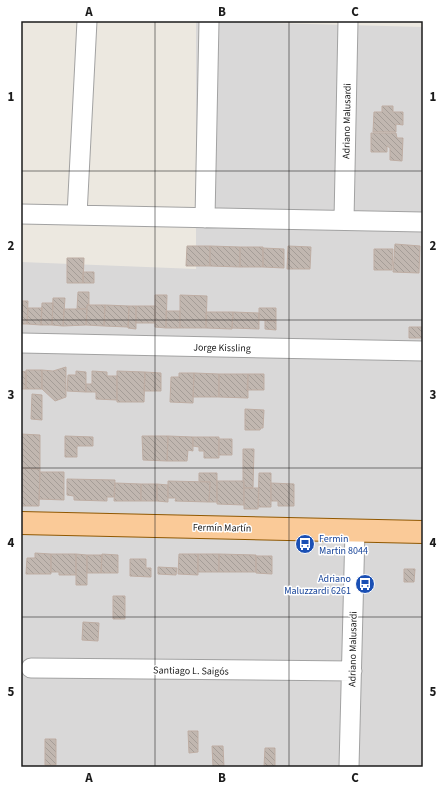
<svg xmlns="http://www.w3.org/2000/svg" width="444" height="788" font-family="'Source Sans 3',sans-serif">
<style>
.residential{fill:#d9d8d8}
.building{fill:url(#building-back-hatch);stroke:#beada3}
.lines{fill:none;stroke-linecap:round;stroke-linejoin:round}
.minor-casing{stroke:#a2a2a2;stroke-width:21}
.major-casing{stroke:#905802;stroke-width:24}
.minor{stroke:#fff;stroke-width:19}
.major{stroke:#faca98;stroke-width:22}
.grid{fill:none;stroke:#1b1b1b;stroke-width:1;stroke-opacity:0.55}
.labels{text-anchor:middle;stroke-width:3;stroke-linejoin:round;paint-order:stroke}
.street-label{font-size:10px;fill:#1b1b1b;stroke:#fff}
.transit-label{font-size:10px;fill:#164399;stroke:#fff;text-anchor:start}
.neatline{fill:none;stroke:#1b1b1b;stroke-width:1.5}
.grid-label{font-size:13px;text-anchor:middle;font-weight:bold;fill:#1b1b1b}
</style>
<defs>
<pattern id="building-back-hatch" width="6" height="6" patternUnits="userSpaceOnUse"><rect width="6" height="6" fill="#c1b7b0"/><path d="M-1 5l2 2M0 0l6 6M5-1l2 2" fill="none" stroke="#a59d97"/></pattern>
</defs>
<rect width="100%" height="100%" fill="#ece8e0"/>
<!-- residential -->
<path class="residential" d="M196 21 423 27V767H21V262L196 269Z"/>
<!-- building -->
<path class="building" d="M382 106H393V112H403V125L396 124V132H373L374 112H382Z
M371 133H396L397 138H403L402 161 390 160V148L387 146V152H371Z
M395 244 420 246 419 273 393 272Z
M187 246H210V266H186Z
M210 246 240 247V267L210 266Z
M288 246 311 247 310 269H287Z
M240 247H263V267H240Z
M263 248 284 249V268L263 267Z
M374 249H393L392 270H374Z
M67 258H84L83 283H67Z
M83 272H94V283H83Z
M78 292H89V305H87V309H77Z
M155 295H167L166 328 155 327Z
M180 295 207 296 206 328H180Z
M53 298H65L63 326 52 325Z
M21 301H28L27 324H21Z
M42 303H53L52 325H41Z
M87 305H105L104 326 86 325Z
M105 305 129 306 128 327 104 326Z
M129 306H136V329L128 328Z
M136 306H155V323H136Z
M28 308H42L41 325 27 324Z
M259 308H276V321L259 320Z
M64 309H87L86 325 63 326Z
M166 311H180V328H166Z
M206 312H233L232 329 206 328Z
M233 312 259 313V329L232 328Z
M265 320 276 321V330L265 329Z
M409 327H422L423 338H409Z
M66 367V397L55 401 42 389V370L53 371Z
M26 370H42V389H26Z
M21 371 26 372V389H21Z
M76 371 86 372V392L67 391 68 375H76Z
M92 371 107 372V376H117V400L96 399V392H86V384H92Z
M117 371 145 372 144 402H117Z
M145 372 161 373V391H144Z
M179 373H194L193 403 170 402 171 377H179Z
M194 373 219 374V397H193Z
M219 374H248V398L219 397Z
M248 374H264V390H247Z
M32 394 42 395V420L31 419Z
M245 409 264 410 263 428H261L260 430H245Z
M21 434 40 435V469L21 468Z
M65 436 93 437V446H77V457H65Z
M142 436H168L167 461 143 460Z
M168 436 193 437V451L188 450 187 461H167Z
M193 437H219V458H204V451H199V447L193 446Z
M219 439H232V455H219Z
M243 449H254L253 488H244V481H243Z
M21 468 40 469 39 506H21Z
M40 472H64V500L39 499Z
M199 473H217V502H209L210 482 199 481Z
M259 473H271V507H258Z
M67 479 115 480 114 497H107V501L74 500V496L67 495Z
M168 481 210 482 209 502 175 501 176 498H168Z
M217 481H244V505L217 504Z
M115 483 141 484V501H114Z
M271 483 294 484V506H278V501H271Z
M141 484H157V501H141Z
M157 484 168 485V502L157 501Z
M244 488H259L258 509H244Z
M35 553 51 554V574H26L27 558H35Z
M51 554H76V575H59V572H51Z
M76 554 87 555V585H76Z
M102 554 118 555V573H101Z
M179 554H198V575L178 574Z
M198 554H219V572H198Z
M219 554 256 555V572H219Z
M87 555H102L101 573H87Z
M256 556H272V574L256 573Z
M130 559H146V568H151V577L130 576Z
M158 567 177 568 176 575 158 574Z
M404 569H415L414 582H404Z
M113 596H125V619H113Z
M83 622 99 623 98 641 82 640Z
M188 731H198V752L189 753Z
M45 739H56V765H45Z
M212 746H223L224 767H213Z
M265 748H275V767H264Z"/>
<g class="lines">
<!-- minor casing -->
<g class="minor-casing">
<path id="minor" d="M21 214 423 222
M77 215 87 21
M205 218 209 21
M344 220 348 21
M21 343 423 351
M31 668 352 671
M349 767 355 530"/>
</g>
<!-- major casing -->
<g class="major-casing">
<path id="major" d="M21 523 423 532"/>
</g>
<!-- minor -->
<use href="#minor" class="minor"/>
<!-- major -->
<use href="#major" class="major"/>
</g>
<!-- grid -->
<path class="grid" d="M155 21V767M289 21V767M21 171H423M21 320H423M21 468H423M21 617H423"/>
<!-- icons -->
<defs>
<g id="bus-disc" transform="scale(1)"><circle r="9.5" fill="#1a4fb4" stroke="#fff"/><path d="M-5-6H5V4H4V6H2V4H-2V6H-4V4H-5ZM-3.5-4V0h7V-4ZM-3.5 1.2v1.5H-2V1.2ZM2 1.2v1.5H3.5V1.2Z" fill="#fff"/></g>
</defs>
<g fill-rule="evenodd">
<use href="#bus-disc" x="305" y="544"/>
<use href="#bus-disc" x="365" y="584"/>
</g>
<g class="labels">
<!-- street labels -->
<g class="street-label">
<text transform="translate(346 121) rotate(-89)" y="4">Adriano Malusardi</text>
<text transform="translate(222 347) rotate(1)" y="4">Jorge Kissling</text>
<text transform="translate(222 527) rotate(1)" y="4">Fermín Martín</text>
<text transform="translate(352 649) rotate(-89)" y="4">Adriano Malusardi</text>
<text transform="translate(191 670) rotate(1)" y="4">Santiago L. Saigós</text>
</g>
<!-- transit labels -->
<g class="transit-label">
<text x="319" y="542">Fermin<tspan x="319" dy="12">Martin 8044</tspan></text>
<text x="351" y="582" text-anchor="end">Adriano<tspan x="351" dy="12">Maluzzardi 6261</tspan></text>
</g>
</g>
<!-- border -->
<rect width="444" height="788" fill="none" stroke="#ffffff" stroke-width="44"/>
<rect x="22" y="22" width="400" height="744" class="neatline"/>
<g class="grid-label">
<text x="89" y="16">A</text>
<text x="222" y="16">B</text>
<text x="355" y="16">C</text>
<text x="11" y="101">1</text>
<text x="433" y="101">1</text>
<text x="11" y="250">2</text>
<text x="433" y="250">2</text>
<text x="11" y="399">3</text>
<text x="433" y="399">3</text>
<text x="11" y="547">4</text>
<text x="433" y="547">4</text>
<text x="11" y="696">5</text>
<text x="433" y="696">5</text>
<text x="89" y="782">A</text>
<text x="222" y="782">B</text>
<text x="355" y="782">C</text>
</g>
</svg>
